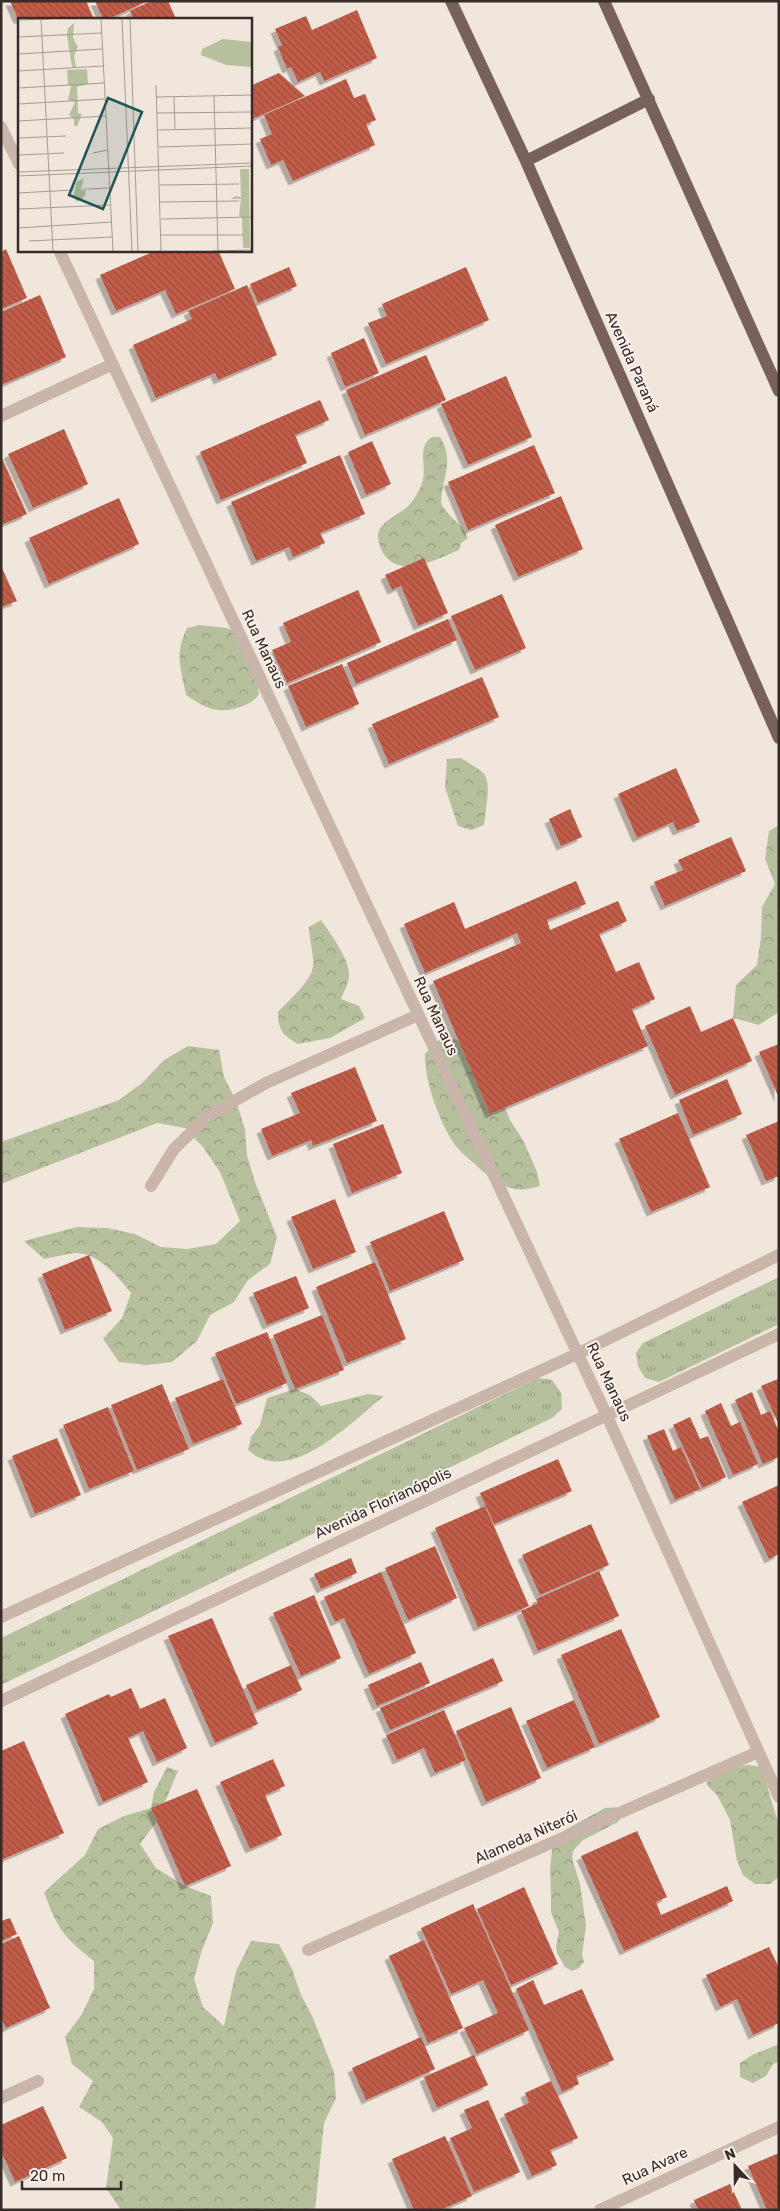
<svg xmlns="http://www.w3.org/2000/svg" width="780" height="2211" font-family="Rubik,sans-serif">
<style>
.grass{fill:url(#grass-tufts)}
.forest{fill:url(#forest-crowns)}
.building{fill:url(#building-back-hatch);filter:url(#shadow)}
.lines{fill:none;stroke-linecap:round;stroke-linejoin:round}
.minor{stroke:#c9b5a9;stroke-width:12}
.major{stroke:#78615a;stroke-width:12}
.labels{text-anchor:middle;stroke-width:4;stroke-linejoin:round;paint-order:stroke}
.street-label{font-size:15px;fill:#362c28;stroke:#f9f0e9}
.inset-road{fill:none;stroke:#a69c94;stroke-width:1}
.view{fill:#1f5756;fill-opacity:0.15;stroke:#1f5756;stroke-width:2.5}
.inset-edge{fill:none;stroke:#362c28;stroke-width:2.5}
</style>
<defs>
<pattern id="grass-tufts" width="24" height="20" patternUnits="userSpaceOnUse" patternTransform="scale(1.25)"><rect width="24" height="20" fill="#b7c09d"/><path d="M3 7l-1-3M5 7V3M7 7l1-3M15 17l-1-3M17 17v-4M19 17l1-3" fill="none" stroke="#969c80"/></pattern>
<pattern id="forest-crowns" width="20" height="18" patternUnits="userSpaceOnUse" patternTransform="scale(1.25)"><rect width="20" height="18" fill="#b7c09d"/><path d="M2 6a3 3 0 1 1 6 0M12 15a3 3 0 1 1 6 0" fill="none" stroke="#969c80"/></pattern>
<pattern id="building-back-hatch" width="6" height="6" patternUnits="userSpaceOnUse" patternTransform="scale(1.25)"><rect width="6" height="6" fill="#c25d49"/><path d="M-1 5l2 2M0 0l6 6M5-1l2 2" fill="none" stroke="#9e4d3d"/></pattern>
<filter id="shadow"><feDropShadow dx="-4.5" dy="4.5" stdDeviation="0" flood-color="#0004"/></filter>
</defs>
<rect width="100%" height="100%" fill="#f1e6dc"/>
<!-- grass -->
<path class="grass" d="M779 1277V1324L659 1382 645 1378 638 1366 636 1353 643 1343Z
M538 1378 552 1380 561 1393 562 1409 552 1418 1 1685V1638Z"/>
<!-- forest -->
<path class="forest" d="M432 437H440C455 460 442 478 441 503 447 517 463 524 468 538L461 543 459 550C437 559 396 582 381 549 378 541 376 534 381 527 387 519 398 514 406 508 413 502 417 494 421 486 429 468 415 448 432 437Z
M200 625C212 627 225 626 235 631L257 679 259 694C254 701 250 703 243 706 219 715 206 709 186 695 181 668 174 655 187 628Z
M461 758C468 763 479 768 484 774 492 783 485 812 484 825L471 830 458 826 445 787 447 759Z
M779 825V1012L759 1025 733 1018 736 985 757 965 761 937 762 907 775 884 765 859 769 831Z
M321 920C330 933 348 957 349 973 350 982 344 991 341 999L359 1006 365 1018 330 1038 298 1044C283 1035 278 1031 278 1012 288 1001 312 981 313 966 314 953 309 940 309 927Z
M442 1037 458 1040 479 1059 497 1088 510 1120 524 1142 537 1172 540 1186C511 1196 495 1183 475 1164 468 1158 460 1152 455 1145 440 1124 424 1080 425 1054Z
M188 1046 219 1050 224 1077 236 1101 245 1129 247 1155 255 1182 277 1237 270 1264 248 1280 234 1302 210 1315 197 1341 172 1362 147 1365 119 1362 103 1339 122 1318 131 1293C118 1277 98 1252 75 1253 65 1254 55 1257 44 1259L24 1241 77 1227 107 1228 135 1234 161 1247 187 1249 216 1244 240 1221 220 1172 203 1147 185 1128 157 1123 1 1184V1142L119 1100 142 1083 164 1060Z
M295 1389 310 1395 321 1406 368 1394 384 1396C352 1421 290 1488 248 1450L251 1437 260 1425 267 1398Z
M749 1765 761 1767 766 1774 768 1790 779 1825V1877L770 1884H755L743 1875 737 1861 730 1820 717 1795 706 1784C715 1769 733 1766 749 1765Z
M167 1767 178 1771 157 1821 140 1844 156 1868 185 1886 211 1896 213 1923 202 1950 194 1979 203 2007 224 2026 236 1971 251 1941 279 1944 292 1969 301 1995 313 2018 334 2072 336 2098 324 2123 315 2210H121L106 2188 113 2138 102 2122 79 2107 93 2081 72 2064 65 2037 82 2014 94 1989V1961C63 1937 57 1928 44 1892L85 1855 98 1829 124 1816 151 1808 154 1792Z
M621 1807 622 1815 618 1822 583 1840 573 1851 572 1858 580 1884 586 1926 582 1955 584 1962 579 1968 572 1971 565 1967 557 1953 556 1946 559 1932 551 1912V1896L550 1870 552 1849 559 1835 565 1830 605 1808Z
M779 2044V2062L773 2064 766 2076 753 2083 740 2077V2063L752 2055Z"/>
<!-- building -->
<path class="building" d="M10 1H86L94 19H18Z
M95 1H148L108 19H103Z
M151 1H168L176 19H134L130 11Z
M357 10 377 58 324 81 320 72 298 82 291 67 287 69 278 47 282 45 275 29 306 16 312 30Z
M279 73 305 96 250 120V86Z
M346 79 354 98 365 94 376 120 366 124 375 145 293 181 283 160 271 165 260 139 272 134 264 115Z
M6 249 27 298 1 309V252Z
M157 250H218L235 289 176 314 165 290 116 311 100 275Z
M289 267 297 286 258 303 250 284Z
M466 267 489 320 386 364 368 323 387 316 382 304Z
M247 285 277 355 218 380 215 373 156 398 133 345 192 319 188 311Z
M40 295 66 357 1 385V312Z
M364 338 379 373 345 387 331 353Z
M426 355 446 400 365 435 346 390Z
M506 376 532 437 468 465 441 404Z
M320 400 329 420 295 435 307 463 221 500 200 452Z
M64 429 88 484 33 508 8 454Z
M372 441 391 484 366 495 348 452Z
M534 445 555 493 468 530 448 482Z
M340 455 365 514 320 533 325 543 293 557 289 547 256 561 231 502Z
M1 456 27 514 1 525Z
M561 496 583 549 518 577 495 525Z
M119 498 139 544 49 584 29 538Z
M424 558 448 613 418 626 401 586 392 590 385 575Z
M1 566 17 601 1 607Z
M358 590 381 642 287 683 272 650 291 642 283 623Z
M502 594 526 648 475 670 451 616Z
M448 619 457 640 356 684 347 663Z
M342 664 359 704 306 727 288 686Z
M482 677 499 717 389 764 372 724Z
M676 768 700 822 677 831 673 822 637 838 618 794Z
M570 809 582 837 561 846 549 819Z
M731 837 746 871 665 906 654 882 683 870 678 860Z
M576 881 586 904 547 920 550 930 618 901 627 921 599 934 616 972 639 962 655 999 632 1009 648 1046 490 1114 433 981 521 943 517 933 425 973 404 924 454 902 465 929Z
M690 1006 701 1032 733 1018 752 1061 675 1095 645 1026Z
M779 1044V1098L759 1052Z
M355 1067 377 1121 313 1146 311 1140 272 1156 261 1129 300 1113 291 1093Z
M727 1079 742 1114 693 1135 679 1100Z
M678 1113 710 1187 651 1212 619 1139Z
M779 1121V1176L766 1181 746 1135Z
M383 1124 402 1173 352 1193 333 1144Z
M335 1199 356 1252 313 1269 291 1217Z
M444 1211 464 1260 390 1291 370 1242Z
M89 1255 112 1311 65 1330 42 1274Z
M375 1262 406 1339 347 1363 316 1287Z
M296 1276 309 1308 267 1325 253 1293Z
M322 1315 344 1370 295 1389 273 1335Z
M267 1332 287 1383 236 1404 215 1353Z
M223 1379 242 1424 193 1444 175 1398Z
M778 1379 779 1380V1425L761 1386Z
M162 1384 189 1449 137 1470 111 1405Z
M752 1392 761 1415 770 1411 779 1432V1457L763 1464 735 1400Z
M721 1403 731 1426 740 1422 758 1464 733 1475 705 1411Z
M108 1407 134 1471 89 1489 63 1425Z
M690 1417 700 1439 708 1436 726 1477 702 1488 673 1425Z
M664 1429 673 1451 681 1447 700 1489 675 1500 647 1436Z
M57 1438 81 1495 35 1514 12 1456Z
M558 1459 572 1491 494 1524 480 1493Z
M779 1485V1554L769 1559 742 1502Z
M485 1506 529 1606 478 1627 435 1528Z
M591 1524 609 1565 540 1595 522 1555Z
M435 1546 457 1598 408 1620 385 1568Z
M351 1558 357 1573 321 1589 314 1574Z
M599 1571 619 1616 538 1651 521 1611 538 1603 536 1599Z
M381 1572 416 1653 369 1674 344 1618 335 1622 324 1597Z
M314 1595 341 1658 301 1676 273 1613Z
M212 1618 258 1724 215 1743 168 1636Z
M621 1629 660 1717 599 1744 561 1655Z
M493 1658 503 1681 390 1730 380 1708Z
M421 1662 430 1683 377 1706 368 1685Z
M291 1665 302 1690 257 1710 246 1685Z
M131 1688 140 1709 165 1698 187 1748 157 1762 143 1731 128 1738 148 1782 103 1802 65 1714 109 1694 111 1697Z
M574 1700 595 1747 547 1768 526 1721Z
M511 1707 541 1778 486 1802 456 1731Z
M444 1710 466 1760 435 1773 424 1748 397 1760 386 1735Z
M24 1741 64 1833 1 1860V1751Z
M273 1759 285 1786 265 1795 282 1835 250 1849 220 1782Z
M197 1789 231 1866 185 1886 151 1808Z
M637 1831 667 1897 656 1902 661 1915 727 1886 733 1901 624 1951 581 1856Z
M524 1887 558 1964 511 1985 477 1909Z
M473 1904 529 2030 477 2054 464 2028 498 2013 483 1980 451 1994 421 1928Z
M10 1918 17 1934 1 1941V1921Z
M19 1936 50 2008 6 2028 1 2018V1944Z
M424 1940 463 2028 428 2043 389 1956Z
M769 1947 779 1968V2023L753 2035 737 1999 720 2007 706 1975Z
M533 1980 544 2005 582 1989 614 2060 576 2076 579 2084 562 2092 516 1989Z
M421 2037 435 2069 366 2100 352 2068Z
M474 2055 488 2085 437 2108 424 2077Z
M551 2081 578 2138 550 2150 557 2165 532 2176 504 2114 529 2103 525 2093Z
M488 2100 520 2172 474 2192 450 2138 472 2128 464 2110Z
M43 2106 67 2158 15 2182 1 2151V2125Z
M445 2136 472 2196 440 2210H414L392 2159Z
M779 2153V2210H767L748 2166Z
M730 2184 742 2210H698L694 2200Z"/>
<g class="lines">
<!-- minor -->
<path class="minor" d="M1 127 19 164
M59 250 607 1416 779 1797
M1 416 113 364
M151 1186 174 1149 208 1116 266 1083 418 1015
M1 1617 577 1354 779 1255
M1 1701 779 1334
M308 1950 758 1752
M1 2098 38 2081
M600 2210 779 2127"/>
<!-- major -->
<path class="major" d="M451 1 526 161 779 738
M604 1 779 391
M526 161 649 99"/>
</g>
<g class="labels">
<!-- street labels -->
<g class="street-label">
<text transform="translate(632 362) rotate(66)" y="5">Avenida Paraná</text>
<text transform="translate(264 649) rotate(65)" y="5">Rua Manaus</text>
<text transform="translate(436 1016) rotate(65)" y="5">Rua Manaus</text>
<text transform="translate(609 1382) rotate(65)" y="5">Rua Manaus</text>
<text transform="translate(383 1503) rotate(-25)" y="5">Avenida Florianópolis</text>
<text transform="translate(526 1837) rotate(-24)" y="5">Alameda Niterói</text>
<text transform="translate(655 2166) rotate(-25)" y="5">Rua Avare</text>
</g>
</g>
<!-- overview -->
<g transform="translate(18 18)">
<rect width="234" height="234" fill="#f1e6dc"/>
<path d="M56 5 55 20 60 29 56 38 58 49H54L49 18 50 10ZM205 21 234 24V49L208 47 183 37 184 31ZM69 51 70 66 59 69 60 95 64 96 59 108H56V101L51 97 57 84 50 82 53 68 50 67 49 52ZM222 151H231L232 230H225L224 199 221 198 223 181H213L217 178 223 179ZM66 160 63 172 68 170 67 178 59 184 56 178 58 164Z" fill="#b7c09d"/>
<path class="inset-road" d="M23 1 35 233M83 1 95 233M104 1 114 233M112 1 120 233M0 2 32 1M0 19 84 15M0 36 84 31M0 53 85 48M138 67 143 233M0 70 86 65M196 78 200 233M138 79 234 77M156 79 157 111M0 86 87 81M139 95 234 94M0 103 88 98M140 112 234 110M0 120 48 118M141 129 234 126M75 135 90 132M0 137 46 135M0 154 234 145M0 158 234 148M142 167 221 166M69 171 92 170M0 175 55 172M142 184 221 183M0 191 93 187M143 201 234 199M0 210 94 204M143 217H225M11 223 94 219M194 233 234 232"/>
<path class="view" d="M90 80 124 94 85 191 51 177Z"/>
<rect width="234" height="234" class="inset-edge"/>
</g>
<!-- border -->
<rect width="780" height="2211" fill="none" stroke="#362c28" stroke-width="5"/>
<!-- north arrow -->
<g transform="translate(735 2166) rotate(338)" stroke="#f9f0e9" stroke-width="4" paint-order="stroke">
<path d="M0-4L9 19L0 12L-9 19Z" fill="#362c28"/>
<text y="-8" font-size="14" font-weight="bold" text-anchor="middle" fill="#362c28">N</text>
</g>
<!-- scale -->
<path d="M22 2181v8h99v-8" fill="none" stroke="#362c28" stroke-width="2.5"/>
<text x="30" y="2181" font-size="15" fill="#362c28" stroke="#f9f0e9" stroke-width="4" paint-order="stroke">20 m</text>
</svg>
